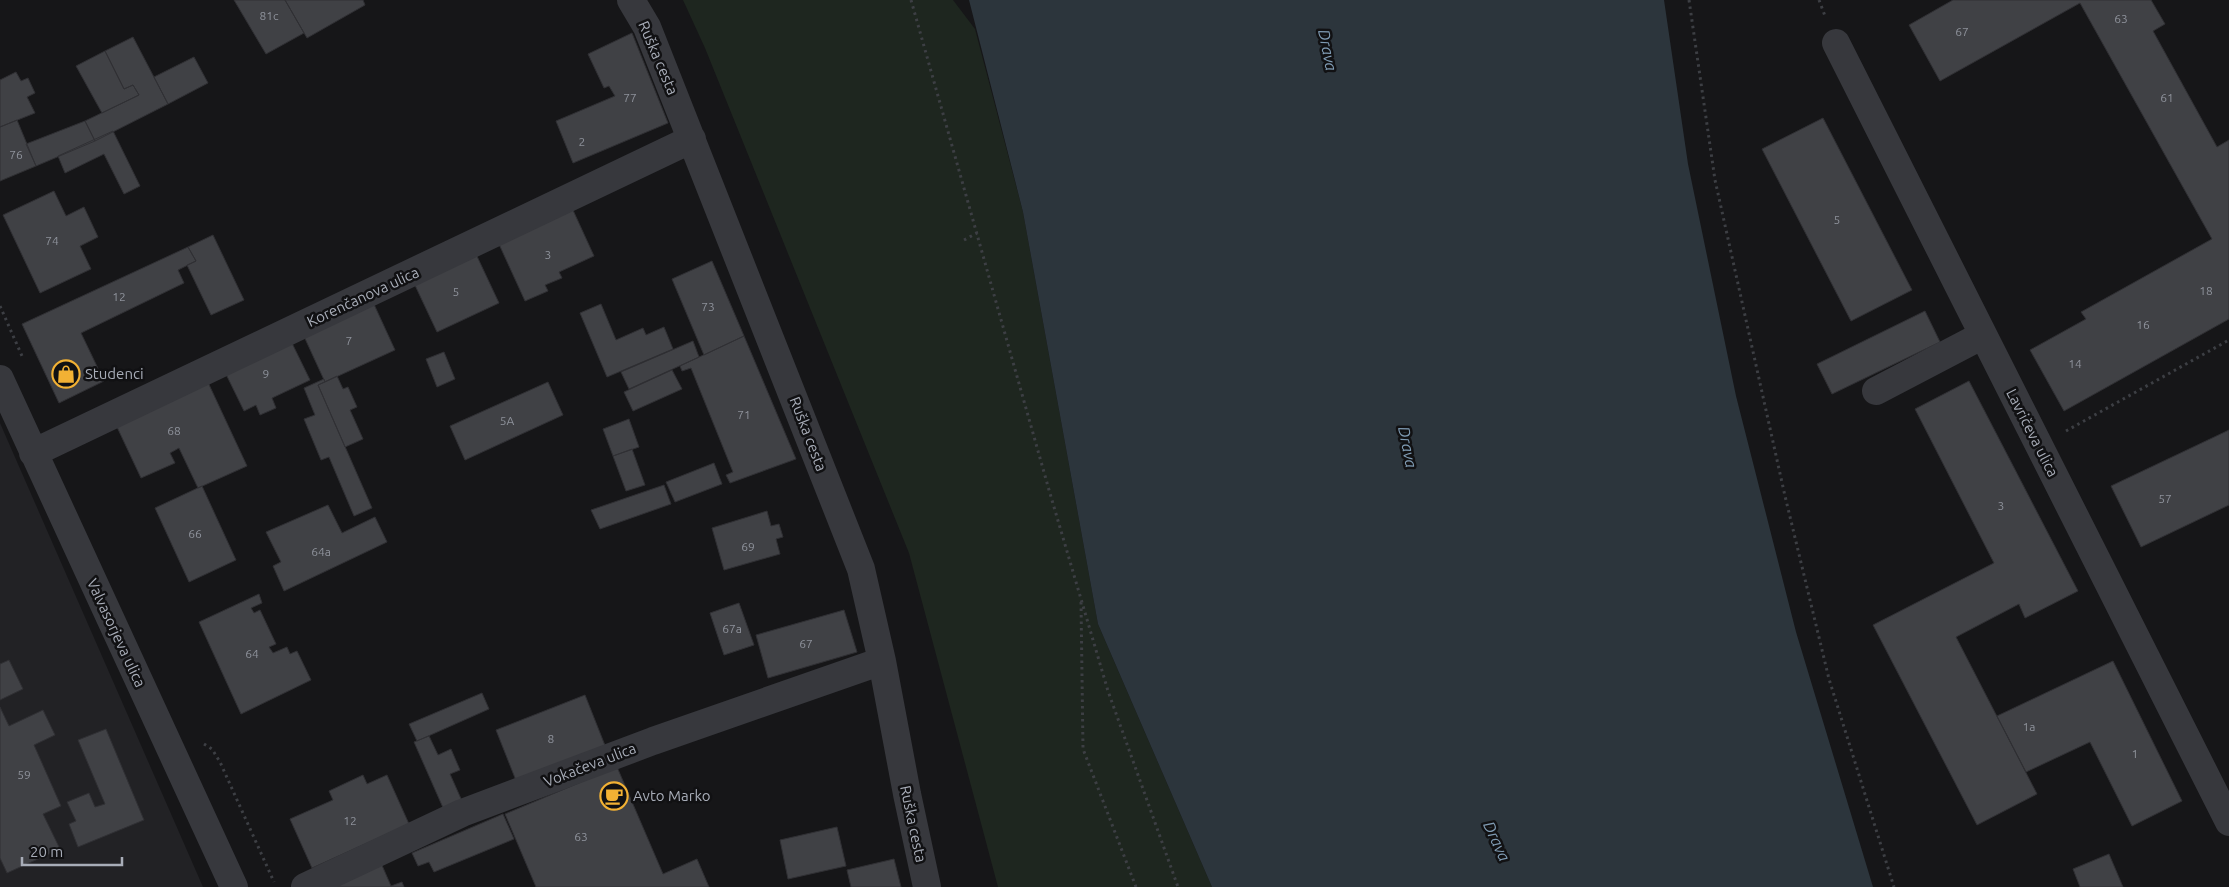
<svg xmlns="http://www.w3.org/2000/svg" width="2229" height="887" font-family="Ubuntu,sans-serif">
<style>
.built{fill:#222225}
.green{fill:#1e261f}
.water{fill:#2c353c}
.building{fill:#404145;stroke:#303034}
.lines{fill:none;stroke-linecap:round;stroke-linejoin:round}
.path{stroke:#3d3f44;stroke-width:3;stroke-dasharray:2.5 4;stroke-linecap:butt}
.minor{stroke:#37383d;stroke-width:28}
.labels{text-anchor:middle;stroke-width:5;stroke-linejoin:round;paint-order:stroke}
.number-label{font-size:12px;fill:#8e929b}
.street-label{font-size:15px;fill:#a8adb8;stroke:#111113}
.poi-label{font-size:15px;fill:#a8adb8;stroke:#111113;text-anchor:start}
.water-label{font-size:16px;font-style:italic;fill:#7f9bb3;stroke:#111113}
</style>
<rect width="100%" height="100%" fill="#161618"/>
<!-- built -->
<path class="built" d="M0 423 203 887H0Z"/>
<!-- green -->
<path class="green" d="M683 0H953L975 29 1023 212 1098 624 1212 887H998L909 553 705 48Z"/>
<!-- water -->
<path class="water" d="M969 0H1664L1688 164 1736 396 1796 632 1873 887H1212L1098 624 1023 212Z"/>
<!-- building -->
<path class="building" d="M234 0H285L304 33 266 54Z
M285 0H363L365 5 307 38Z
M1953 0H2151L2165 24 2153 31 2217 147 2229 140V319L2064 411 2030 350 2086 319 2081 312 2212 239 2080 3 1940 81 1909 25Z
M632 33 668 123 573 163 556 121 615 96 609 86 604 88 588 54Z
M133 37 168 104 95 141 85 121 139 95 133 85 124 89 105 51Z
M105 51 124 89 133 85 139 95 102 113 76 66Z
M194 57 208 83 168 104 154 77Z
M16 72 21 81 28 78 35 93 27 97 35 113 0 127V80Z
M1823 118 1912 290 1851 321 1762 149Z
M17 120 36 166 0 181V127Z
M85 121 95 141 36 166 26 144Z
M113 131 140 186 124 194 104 154 65 173 58 156Z
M54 191 66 216 84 207 98 237 80 246 91 269 40 293 3 215Z
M572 208 594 256 559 272 562 278 545 285 548 291 525 301 498 242Z
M213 235 244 300 211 315 187 265 196 261 188 247Z
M188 247 196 261 178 270 184 283 81 333 104 381 59 403 22 324Z
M475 252 499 303 437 332 413 281Z
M712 261 744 336 704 355 672 279Z
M372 300 395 350 325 382 302 332Z
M601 304 616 340 643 328 646 335 664 327 673 349 607 377 580 313Z
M1925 311 1940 342 1832 394 1817 364Z
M744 336 796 459 730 483 726 475 733 472 691 368 682 371 680 366Z
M289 337 310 380 272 398 276 408 260 415 256 405 244 411 223 368Z
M693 341 699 357 629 389 621 372Z
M444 352 455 379 437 387 426 359Z
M672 370 682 389 633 411 624 392Z
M205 376 247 466 198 488 179 448 170 453 175 463 141 478 117 427Z
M337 376 343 389 348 387 357 407 350 410 363 439 345 447 318 385Z
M324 379 325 382 318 385 372 508 354 516 329 457 321 460 304 419 315 415 304 388Z
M1969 381 2078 591 2025 618 2019 604 1956 637 2037 794 1977 825 1873 625 1994 563 1915 409Z
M548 382 563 415 465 460 450 426Z
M629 419 639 447 613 456 603 429Z
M2229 430V505L2141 547 2111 486Z
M632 449 645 485 626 491 613 456Z
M714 463 722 484 675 502 666 482Z
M664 485 671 504 600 529 591 510Z
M202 486 236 560 189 582 155 508Z
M328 505 342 533 375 517 387 542 284 591 273 566 281 562 266 532Z
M767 511 771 526 779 524 783 537 776 539 780 554 724 570 712 528Z
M259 594 262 603 251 608 254 613 260 610 276 644 269 647 273 653 287 647 290 654 297 651 311 680 241 714 199 622Z
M739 603 754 645 724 655 710 613Z
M844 610 857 652 768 678 756 635Z
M9 660 23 689 0 700V664Z
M2113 661 2182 801 2132 826 2090 742 2026 772 1997 716Z
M482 693 489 709 417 741 409 724Z
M585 695 606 748 517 783 496 730Z
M0 707 9 726 43 710 55 735 34 745 61 806 43 814 60 849 7 873 0 858Z
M106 729 144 820 78 847 69 824 76 821 67 802 89 793 95 807 105 804 78 740Z
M429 736 438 755 451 749 460 770 450 774 462 801 444 810 414 742Z
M617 767 663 874 697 859 709 887H536L505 814Z
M363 775 367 784 387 775 409 824 312 868 290 819 333 800 329 791Z
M503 814 514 839 434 872 429 862 418 866 412 853Z
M837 827 846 866 788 879 780 840Z
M2109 854 2123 887H2080L2073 869Z
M894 859 901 887H851L847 870Z
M381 863 391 886 402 882 404 887H329Z"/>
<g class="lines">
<!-- path -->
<path class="path" d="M911 0 1049 490 1108 691 1178 887
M1689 0 1715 180 1785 496 1829 679 1894 887
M1819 0 1825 16
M964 240 977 233
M0 306 22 356
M2066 431 2229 340
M1081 602 1083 749 1136 887
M204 744 212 749 220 762 274 882"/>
<!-- minor -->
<path class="minor" d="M631 0 647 27 861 569 882 661 907 794 927 887
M1836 43 2229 822
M0 379 234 887
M1876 391 1983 335
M33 453 692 139
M305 887 462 813 653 741 882 661"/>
</g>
<!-- icons -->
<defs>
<g id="shop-ring" transform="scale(1.4375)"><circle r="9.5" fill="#111113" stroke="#f2b134" stroke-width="1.5"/><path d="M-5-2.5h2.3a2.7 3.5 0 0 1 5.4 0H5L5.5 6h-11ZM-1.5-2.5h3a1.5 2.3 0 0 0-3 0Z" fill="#f2b134"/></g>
<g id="cafe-ring" transform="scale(1.4375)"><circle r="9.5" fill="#111113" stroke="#f2b134" stroke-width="1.5"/><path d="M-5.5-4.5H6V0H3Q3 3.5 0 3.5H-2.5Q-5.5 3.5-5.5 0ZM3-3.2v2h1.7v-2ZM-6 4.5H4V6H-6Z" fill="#f2b134"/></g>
</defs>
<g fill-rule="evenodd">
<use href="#shop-ring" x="66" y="374"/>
<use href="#cafe-ring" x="614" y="796"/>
</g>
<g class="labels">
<!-- number labels -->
<g class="number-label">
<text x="269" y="20">81c</text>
<text x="2121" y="23">63</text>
<text x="1962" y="36">67</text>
<text x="630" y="102">77</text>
<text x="2167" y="102">61</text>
<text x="582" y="146">2</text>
<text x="16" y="159">76</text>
<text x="1837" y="224">5</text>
<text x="52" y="245">74</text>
<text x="548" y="259">3</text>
<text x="2206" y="295">18</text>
<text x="456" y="296">5</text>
<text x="119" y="301">12</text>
<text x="708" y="311">73</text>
<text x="2143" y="329">16</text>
<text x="349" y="345">7</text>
<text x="2075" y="368">14</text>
<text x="266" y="378">9</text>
<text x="744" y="419">71</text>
<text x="507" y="425">5A</text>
<text x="174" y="435">68</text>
<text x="2165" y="503">57</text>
<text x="2001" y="510">3</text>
<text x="195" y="538">66</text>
<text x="748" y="551">69</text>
<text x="321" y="556">64a</text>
<text x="732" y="633">67a</text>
<text x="806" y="648">67</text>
<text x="252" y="658">64</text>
<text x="2029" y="731">1a</text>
<text x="551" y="743">8</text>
<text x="2135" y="758">1</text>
<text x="24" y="779">59</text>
<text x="350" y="825">12</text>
<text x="581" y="841">63</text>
</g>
<!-- street labels -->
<g class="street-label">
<text transform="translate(658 58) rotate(67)" y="5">Ruška cesta</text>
<text transform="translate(363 297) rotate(-25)" y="5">Korenčanova ulica</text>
<text transform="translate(2032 433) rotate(63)" y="5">Lavričeva ulica</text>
<text transform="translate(808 434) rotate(69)" y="5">Ruška cesta</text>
<text transform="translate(116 633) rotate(65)" y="5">Valvasorjeva ulica</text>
<text transform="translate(590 765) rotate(-21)" y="5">Vokačeva ulica</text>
<text transform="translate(913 824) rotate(78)" y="5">Ruška cesta</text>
</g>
<!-- poi labels -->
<g class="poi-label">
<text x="85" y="379">Studenci</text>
<text x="633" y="801">Avto Marko</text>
</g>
<!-- water labels -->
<g class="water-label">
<text transform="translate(1328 50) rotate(79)" y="6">Drava</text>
<text transform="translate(1408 447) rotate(79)" y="6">Drava</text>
<text transform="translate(1497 841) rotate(65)" y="6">Drava</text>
</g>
</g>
<!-- scale -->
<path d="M22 857v8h100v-8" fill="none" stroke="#a8adb8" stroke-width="2.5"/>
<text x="30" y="857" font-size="15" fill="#a8adb8" stroke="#111113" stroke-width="4" paint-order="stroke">20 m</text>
</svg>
